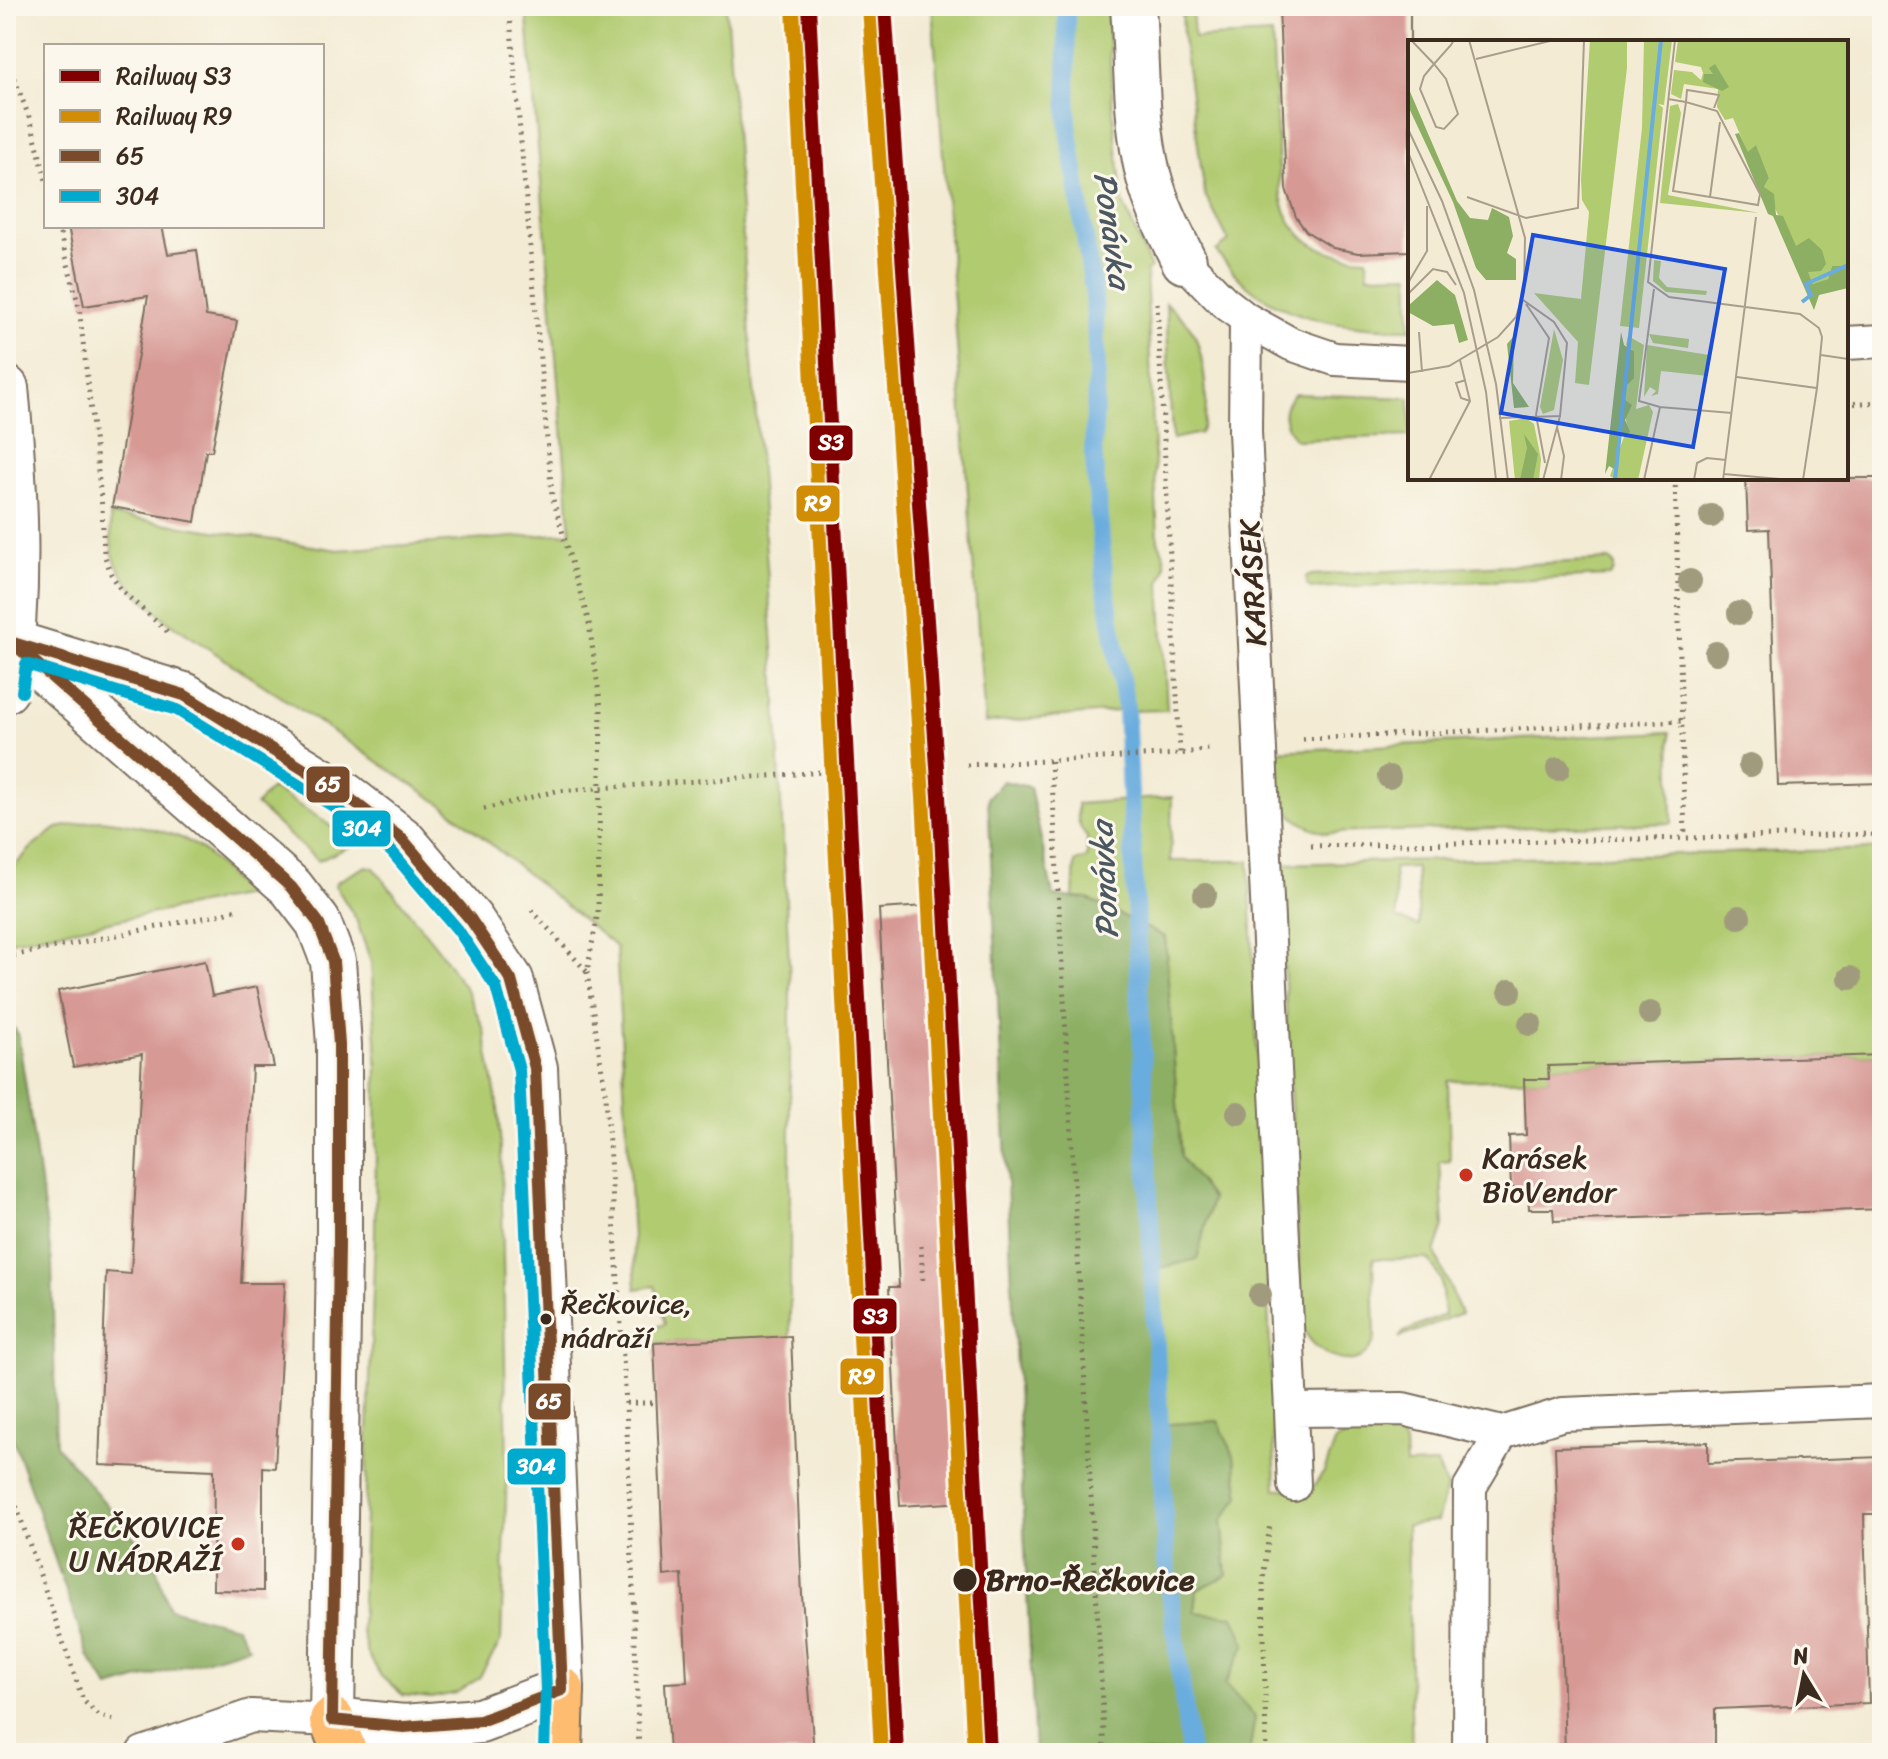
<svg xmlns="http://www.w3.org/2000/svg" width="1888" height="1759" font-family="Sriracha,sans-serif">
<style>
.green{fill:#b1cb71;stroke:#767a48;stroke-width:2;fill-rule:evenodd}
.forest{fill:#8caf63;stroke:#646c40;stroke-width:2}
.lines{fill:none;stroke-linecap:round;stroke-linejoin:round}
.stream{stroke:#69acde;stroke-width:18}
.building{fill:#d79994}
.service-casing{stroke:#7b6e5e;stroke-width:36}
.minor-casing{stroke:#7b6e5e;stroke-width:48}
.tertiary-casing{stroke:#7b6e5e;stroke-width:48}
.trunk-casing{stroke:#7b6e5e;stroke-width:48}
.path{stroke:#7b6e5e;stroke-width:5;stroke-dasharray:2 6;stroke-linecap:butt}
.service{stroke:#fff;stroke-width:32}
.minor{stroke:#fff;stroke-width:44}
.tertiary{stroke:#fff;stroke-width:44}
.trunk{stroke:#fdbc70;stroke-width:44}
.bus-1-casing{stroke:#fbf7ec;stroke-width:18}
.bus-2-casing{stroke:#fbf7ec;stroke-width:18}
.bus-1{stroke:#7a4b2a;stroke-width:12}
.bus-2{stroke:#00a9ce;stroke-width:12}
.rail-1-casing{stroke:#fbf7ec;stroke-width:20}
.rail-2-casing{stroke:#fbf7ec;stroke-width:20}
.rail-1{stroke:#800000;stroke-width:14}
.rail-2{stroke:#d18d06;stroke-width:14}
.tree{fill:#a19b7e}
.poi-dot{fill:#c8321e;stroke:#fbf7ec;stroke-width:3}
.bus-dot{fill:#3b2a1e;stroke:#fbf7ec;stroke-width:3}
.labels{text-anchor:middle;stroke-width:6;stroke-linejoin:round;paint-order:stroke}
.bus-label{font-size:28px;fill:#3b2a1e;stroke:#fbf7ec;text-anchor:start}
.street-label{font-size:30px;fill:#3b2a1e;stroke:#fbf7ec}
.poi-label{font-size:30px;fill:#3b2a1e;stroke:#fbf7ec;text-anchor:start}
.stop-label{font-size:30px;font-weight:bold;fill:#3b2a1e;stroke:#fbf7ec;text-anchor:start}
.water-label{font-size:32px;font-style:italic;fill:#4b5861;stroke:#fbf7ec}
.inset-river{fill:none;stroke:#69acde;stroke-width:4}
.inset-road{fill:none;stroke:#a99e8b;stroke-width:2}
.view{fill:#1d4ed8;fill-opacity:0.15;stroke:#1d4ed8;stroke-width:4}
.inset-edge{fill:none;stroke:#3b2a1e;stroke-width:4}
.line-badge{stroke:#fbf7ec;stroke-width:3}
.badge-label{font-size:22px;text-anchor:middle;font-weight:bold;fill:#fff}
</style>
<rect width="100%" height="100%" fill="#fbf7ec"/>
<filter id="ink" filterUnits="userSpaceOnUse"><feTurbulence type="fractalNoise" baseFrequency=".0125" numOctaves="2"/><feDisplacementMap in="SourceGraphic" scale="16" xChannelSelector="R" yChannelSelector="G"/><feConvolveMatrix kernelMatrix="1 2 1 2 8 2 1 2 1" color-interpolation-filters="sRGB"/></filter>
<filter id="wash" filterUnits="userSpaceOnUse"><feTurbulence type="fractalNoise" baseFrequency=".006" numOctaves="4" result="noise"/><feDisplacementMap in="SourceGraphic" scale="32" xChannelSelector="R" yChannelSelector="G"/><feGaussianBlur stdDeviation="1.8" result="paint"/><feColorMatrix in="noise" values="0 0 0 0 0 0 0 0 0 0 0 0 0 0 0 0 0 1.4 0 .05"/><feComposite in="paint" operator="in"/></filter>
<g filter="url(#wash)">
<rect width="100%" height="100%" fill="#f3ebd4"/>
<!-- green -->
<path class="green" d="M526 6H726L774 662 790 982V1337L654 1343 649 1329 665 1324 655 1286 636 1289 616 947 447 808 166 620C146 601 120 582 113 554 110 542 111 527 110 515L338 550 571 533Z
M932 6H1107L1113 112 1123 203 1151 268 1146 271 1158 541C1166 556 1168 566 1160 582L1167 710 1117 711 985 723Z
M1182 6H1192L1194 38 1272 34 1280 189C1286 239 1322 256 1367 258L1368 275 1410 274V329C1351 328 1292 323 1245 284 1234 275 1225 262 1216 251L1229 241 1205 195 1183 38Z
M1166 303C1175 312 1186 320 1192 330 1204 350 1212 414 1200 433L1172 439Z
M1295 394 1410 398V436L1296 440C1284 425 1278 409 1295 394Z
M1609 560 1614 565V571L1610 576 1311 588 1306 584V577L1311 575Z
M1670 732 1672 823 1326 833C1279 819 1276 796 1275 751Z
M271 788 318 817 355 844 318 861 256 805Z
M1172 797 1170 861H1249L1276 1489 1312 1488 1324 1472 1336 1440 1370 1429 1398 1432 1405 1444 1406 1465 1437 1464 1447 1488 1437 1521 1407 1526 1412 1753H1249L1255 1717 1225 1685 1195 1613 1197 1590 1227 1575 1222 1520 1240 1496 1218 1421 1154 1425 1149 1270 1212 1199 1181 1158 1165 938 1073 898 1075 862 1087 858V837C1078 827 1077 818 1077 804Z
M100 820C129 823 159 828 186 840 209 851 229 877 246 895L6 942V876L31 848 57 828Z
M1882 849V1055L1549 1066V1079L1448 1081 1450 1161 1440 1162 1444 1226 1435 1253 1461 1313 1399 1338 1404 1332 1444 1315 1441 1280 1428 1259H1373L1375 1337C1365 1379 1313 1358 1302 1325L1279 864ZM1416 867 1419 926H1418L1397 919 1394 868Z
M366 866 374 868 439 950 467 991 484 1030 498 1108 501 1150 507 1467 501 1641 479 1678 456 1693 431 1698 403 1695 381 1676 367 1652 361 1629 375 1235 377 1056 371 962 356 919 335 885 338 881Z"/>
<!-- forest -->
<path class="forest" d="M1003 781 1030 787 1053 896 1088 899 1165 937 1181 1158 1212 1199 1197 1259 1149 1271 1154 1425 1218 1421 1234 1456 1240 1496 1222 1520 1227 1575 1197 1590 1195 1612 1234 1616 1246 1644 1225 1684 1255 1717 1249 1753H1035L988 797Z
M6 1017 18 1034 52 1262 56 1445 154 1561 169 1609 236 1626 249 1647 109 1688 89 1657 13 1439 6 1406Z"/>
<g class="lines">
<!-- stream -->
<path class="stream" d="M1066 6 1068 124 1094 297 1097 370 1093 448 1105 585 1126 708 1166 1559 1190 1753"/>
</g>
<g id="blocks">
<!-- building -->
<path class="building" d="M1279 6H1410V251L1358 253 1333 248 1306 231 1296 217 1286 189Z
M68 226H162L168 254 197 250 206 316 237 321 212 451H206L195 522 112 507 148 296 84 306Z
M1746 478H1882V783L1778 786 1769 529 1748 530Z
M926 906 947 1284H954L965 1502 900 1506 889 1287H899L879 909Z
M205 961 212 996 257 987 274 1067H252L241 1283H285L275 1468 263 1467V1591L213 1590 214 1470 99 1465 106 1272 131 1274 142 1054 73 1067 58 991Z
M1882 1055V1209L1554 1221 1553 1209H1529L1528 1188H1511L1509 1136 1526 1135 1524 1079H1549L1548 1066Z
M791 1336 802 1596 814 1753H669L665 1683 687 1682 682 1574 664 1576 654 1343Z
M1708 1442V1463L1882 1457V1514H1864L1869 1703 1715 1709V1753H1565L1555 1447Z"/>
</g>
</g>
<g filter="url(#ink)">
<use href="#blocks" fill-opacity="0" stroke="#7b6e5e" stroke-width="2"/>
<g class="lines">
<!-- service casing -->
<g class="service-casing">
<path id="service" d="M1184 261 1222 300 1246 319 1291 344 1335 359 1410 363
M1246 319 1245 431 1291 1410 1403 1409 1502 1433
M1846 343 1882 341
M1291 1410 1294 1485
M143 1753 251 1716 332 1720
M1469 1753 1470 1487 1502 1433 1563 1414 1882 1401"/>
</g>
<!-- minor casing -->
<g class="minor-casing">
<path id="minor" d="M1133 6C1137 61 1135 120 1148 174 1156 205 1170 233 1184 261
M13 643 291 887 318 922 333 961 339 1045V1245L332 1720 404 1727 480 1721 562 1690"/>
</g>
<!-- tertiary casing -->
<g class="tertiary-casing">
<path id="tertiary" d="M6 388C16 489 21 589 6 690
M13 643 184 695 345 795 403 840 471 920 511 980 535 1068 562 1690"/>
</g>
<!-- trunk casing -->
<g class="trunk-casing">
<path id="trunk" d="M332 1720 345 1753
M560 1753 562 1690"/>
</g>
<!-- path -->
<path class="path" d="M509 6 552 496 589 623 601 708 598 912 587 972 528 906
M6 56 32 125 46 180
M58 226 79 307 102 507 104 554 111 574 122 591 169 633
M1157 303 1180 754
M1846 404 1882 402
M1675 478 1685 838
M1303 739 1682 721
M1051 761 1105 1753
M967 765 1180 754 1214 748
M484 809 556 791 824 772
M1311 846 1879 834
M6 957 218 915 236 909
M587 972 606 1097 626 1403 639 1753
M921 1246 923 1285
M626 1403H656
M6 1476 83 1700 98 1715 114 1720
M1266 1753 1263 1581 1270 1523"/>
<!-- service -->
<use href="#service" class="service"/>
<!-- minor -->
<use href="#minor" class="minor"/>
<!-- tertiary -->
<use href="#tertiary" class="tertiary"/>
<!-- trunk -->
<use href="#trunk" class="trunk"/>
<!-- bus-1 casing -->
<g class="bus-1-casing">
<path id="bus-1" d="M13 643 184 695 345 795 403 840 471 920 511 980 535 1068 562 1690 480 1721 404 1727 332 1720 339 1245V1045L333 961 318 922 291 887Z"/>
</g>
<!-- bus-2 casing -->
<g class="bus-2-casing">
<path id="bus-2" d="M22 692 26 664 177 710 336 808 392 852 458 930 496 987 519 1070 546 1690 544 1752"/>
</g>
<!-- bus-1 -->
<use href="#bus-1" class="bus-1"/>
<!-- bus-2 -->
<use href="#bus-2" class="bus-2"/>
<!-- rail-1 casing -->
<g class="rail-1-casing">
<path id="rail-1" d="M809 6 897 1753
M885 6 939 796 990 1753"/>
</g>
<!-- rail-2 casing -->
<g class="rail-2-casing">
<path id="rail-2" d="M793 7 881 1753
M869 7 923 797 974 1753"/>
</g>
<!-- rail-1 -->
<use href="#rail-1" class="rail-1"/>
<!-- rail-2 -->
<use href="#rail-2" class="rail-2"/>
</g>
<!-- trees -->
<g class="tree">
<circle cx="1711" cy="516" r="12"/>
<circle cx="1690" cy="581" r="12"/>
<circle cx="1739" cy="613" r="12"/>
<circle cx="1716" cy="653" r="12"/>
<circle cx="1750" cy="765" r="12"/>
<circle cx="1558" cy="769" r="12"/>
<circle cx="1389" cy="777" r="12"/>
<circle cx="1205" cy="895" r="12"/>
<circle cx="1739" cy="917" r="12"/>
<circle cx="1850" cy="978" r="12"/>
<circle cx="1510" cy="991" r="12"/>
<circle cx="1650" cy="1013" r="12"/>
<circle cx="1530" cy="1024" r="12"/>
<circle cx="1238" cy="1113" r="12"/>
<circle cx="1260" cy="1295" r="12"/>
</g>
</g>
<!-- markers -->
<g class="poi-dot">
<circle cx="1466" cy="1175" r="8"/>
<circle cx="238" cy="1544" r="8"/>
</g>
<g class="bus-dot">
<circle cx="546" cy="1319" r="7"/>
<circle cx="965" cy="1580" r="13"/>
</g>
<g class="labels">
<!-- bus labels -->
<g class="bus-label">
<text x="561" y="1313">Řečkovice,<tspan x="561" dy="34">nádraží</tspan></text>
</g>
<!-- street labels -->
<g class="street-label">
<text transform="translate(1253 583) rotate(-93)" y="10">KARÁSEK</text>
</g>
<!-- poi labels -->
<g class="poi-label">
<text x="1482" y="1168">Karásek<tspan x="1482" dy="34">BioVendor</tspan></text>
<text x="222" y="1537" text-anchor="end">ŘEČKOVICE<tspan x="222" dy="34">U NÁDRAŽÍ</tspan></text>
</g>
<!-- stop labels -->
<g class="stop-label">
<text x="986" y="1590">Brno-Řečkovice</text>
</g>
<!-- water labels -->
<g class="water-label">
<text transform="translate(1113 230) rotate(82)" y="11">Ponávka</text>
<text transform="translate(1104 880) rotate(-93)" y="11">Ponávka</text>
</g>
</g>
<!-- overview -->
<g transform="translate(1408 40)">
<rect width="440" height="440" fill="#f3ebd4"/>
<path d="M182 0H219V28L181 345 167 343 170 302 126 253 173 259 181 172 174 160 173 139ZM236 0H264L256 65 250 64 255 68 231 288 212 286 234 88ZM270 0H440V226H424L420 239 406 245 356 147 361 138 348 106 340 113 325 78 317 80 309 67 310 49 276 44 273 59 263 54 266 30 284 32 293 40 295 33 293 27 267 22ZM270 64 273 73 260 155 351 173 252 163 262 66ZM246 220 253 221 251 238 259 247 299 251 298 255 258 252 245 241ZM146 289 155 320 146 370 135 374 132 367ZM241 294 281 299 280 308 245 303ZM220 296 236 305 228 369 241 365 245 372 230 440H209L202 436 219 388 216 360 226 311 218 305ZM239 305 301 315 300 336 253 331 250 354 243 356 248 351 242 347 236 357ZM118 378 126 384 133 419 131 440H107L101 381Z" fill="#b1cb71"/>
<path d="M307 24 321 47 314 51 295 42 296 34H305L301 28ZM0 47 49 161 62 178 80 180 84 168 101 177 105 196 99 213 108 219V240H78L68 228 45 162 0 66ZM331 93 340 112 348 105 361 138 356 147 366 154 368 175 375 176 388 206 401 198 414 210 418 224 413 231 400 232 405 244 420 239 424 226H440V248L411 255 406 270 365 176 360 174 327 94ZM29 240 47 255 60 300 51 303 46 284 25 286 0 272V266ZM213 292 216 305 226 311V338L219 345 217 360 224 365 217 380 222 392 213 396 208 430 201 426 197 434ZM106 296 105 343 121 367 106 368 99 304ZM116 394 130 414 125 440H112L119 408Z" fill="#8caf63"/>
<path class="inset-river" d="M394 262 403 255 398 244 440 225M207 440 253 0"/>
<path class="inset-road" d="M3 0 26 24 38 39 50 74 36 89 28 87 12 49 16 36 26 24 43 5 46 0M267 0 240 242 261 257 392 274 411 288 414 297 409 348 329 337M68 19 146 0M260 59 278 62 279 50 311 55 306 68M0 89 34 161 66 250 88 344 100 440M0 112 56 253 78 352 88 440M59 157 118 178 170 168 176 0M302 157 265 151 278 62 309 71 352 154 350 165 302 157 312 82M0 243 19 211V166M246 249 231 361 252 367M0 254 25 229 39 232 48 245M118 264 141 298 128 375M11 292 14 332M413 315 440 319M0 333 41 326 90 297 108 277 116 251 117 198 61 0M58 340 48 343 53 358 62 361M128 375 137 423M91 378 152 376 159 303 146 282 115 260M149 387 156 416 153 440M316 434 384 440M21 440 62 361 52 320M135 440 152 376M236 440 252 367 324 373M286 440 289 423 299 418 318 420M315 440 348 177M395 440 409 348"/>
<path class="view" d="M125 195 317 229 285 407 93 373Z"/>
<rect width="440" height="440" class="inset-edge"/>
</g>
<g class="line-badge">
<rect x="808" y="424" width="46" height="38" rx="8" fill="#800000"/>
<rect x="795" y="484" width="46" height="39" rx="8" fill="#d18d06"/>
<rect x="305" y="765" width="46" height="39" rx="8" fill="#7a4b2a"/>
<rect x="331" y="809" width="61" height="39" rx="8" fill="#00a9ce"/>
<rect x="852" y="1297" width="46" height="38" rx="8" fill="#800000"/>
<rect x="839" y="1357" width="46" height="39" rx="8" fill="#d18d06"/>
<rect x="527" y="1382" width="45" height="39" rx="8" fill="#7a4b2a"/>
<rect x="506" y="1447" width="61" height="39" rx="8" fill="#00a9ce"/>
</g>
<g class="badge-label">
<text x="831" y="450">S3</text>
<text x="818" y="511">R9</text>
<text x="328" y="792">65</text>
<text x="362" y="836">304</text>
<text x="875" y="1324">S3</text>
<text x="862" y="1384">R9</text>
<text x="549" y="1409">65</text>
<text x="536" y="1474">304</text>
</g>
<!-- margin -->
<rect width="1888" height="1759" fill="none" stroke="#fbf7ec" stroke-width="32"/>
<!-- legend -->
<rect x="44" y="44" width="280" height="184" fill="#fbf7ec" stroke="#aea59a" stroke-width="2"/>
<rect x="60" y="70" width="40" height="12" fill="#800000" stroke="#aea59a" stroke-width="2"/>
<text x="116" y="84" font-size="24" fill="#3b2a1e">Railway S3</text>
<rect x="60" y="110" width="40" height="12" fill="#d18d06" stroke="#aea59a" stroke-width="2"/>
<text x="116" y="124" font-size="24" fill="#3b2a1e">Railway R9</text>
<rect x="60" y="150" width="40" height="12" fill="#7a4b2a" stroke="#aea59a" stroke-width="2"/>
<text x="116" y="164" font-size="24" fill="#3b2a1e">65</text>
<rect x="60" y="190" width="40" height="12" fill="#00a9ce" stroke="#aea59a" stroke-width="2"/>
<text x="116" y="204" font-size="24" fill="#3b2a1e">304</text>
<!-- north arrow -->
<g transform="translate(1804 1675) rotate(350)" stroke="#fbf7ec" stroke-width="6" paint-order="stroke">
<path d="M0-6L14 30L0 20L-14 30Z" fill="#3b2a1e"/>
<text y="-12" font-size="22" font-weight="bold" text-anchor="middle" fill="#3b2a1e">N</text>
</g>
</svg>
